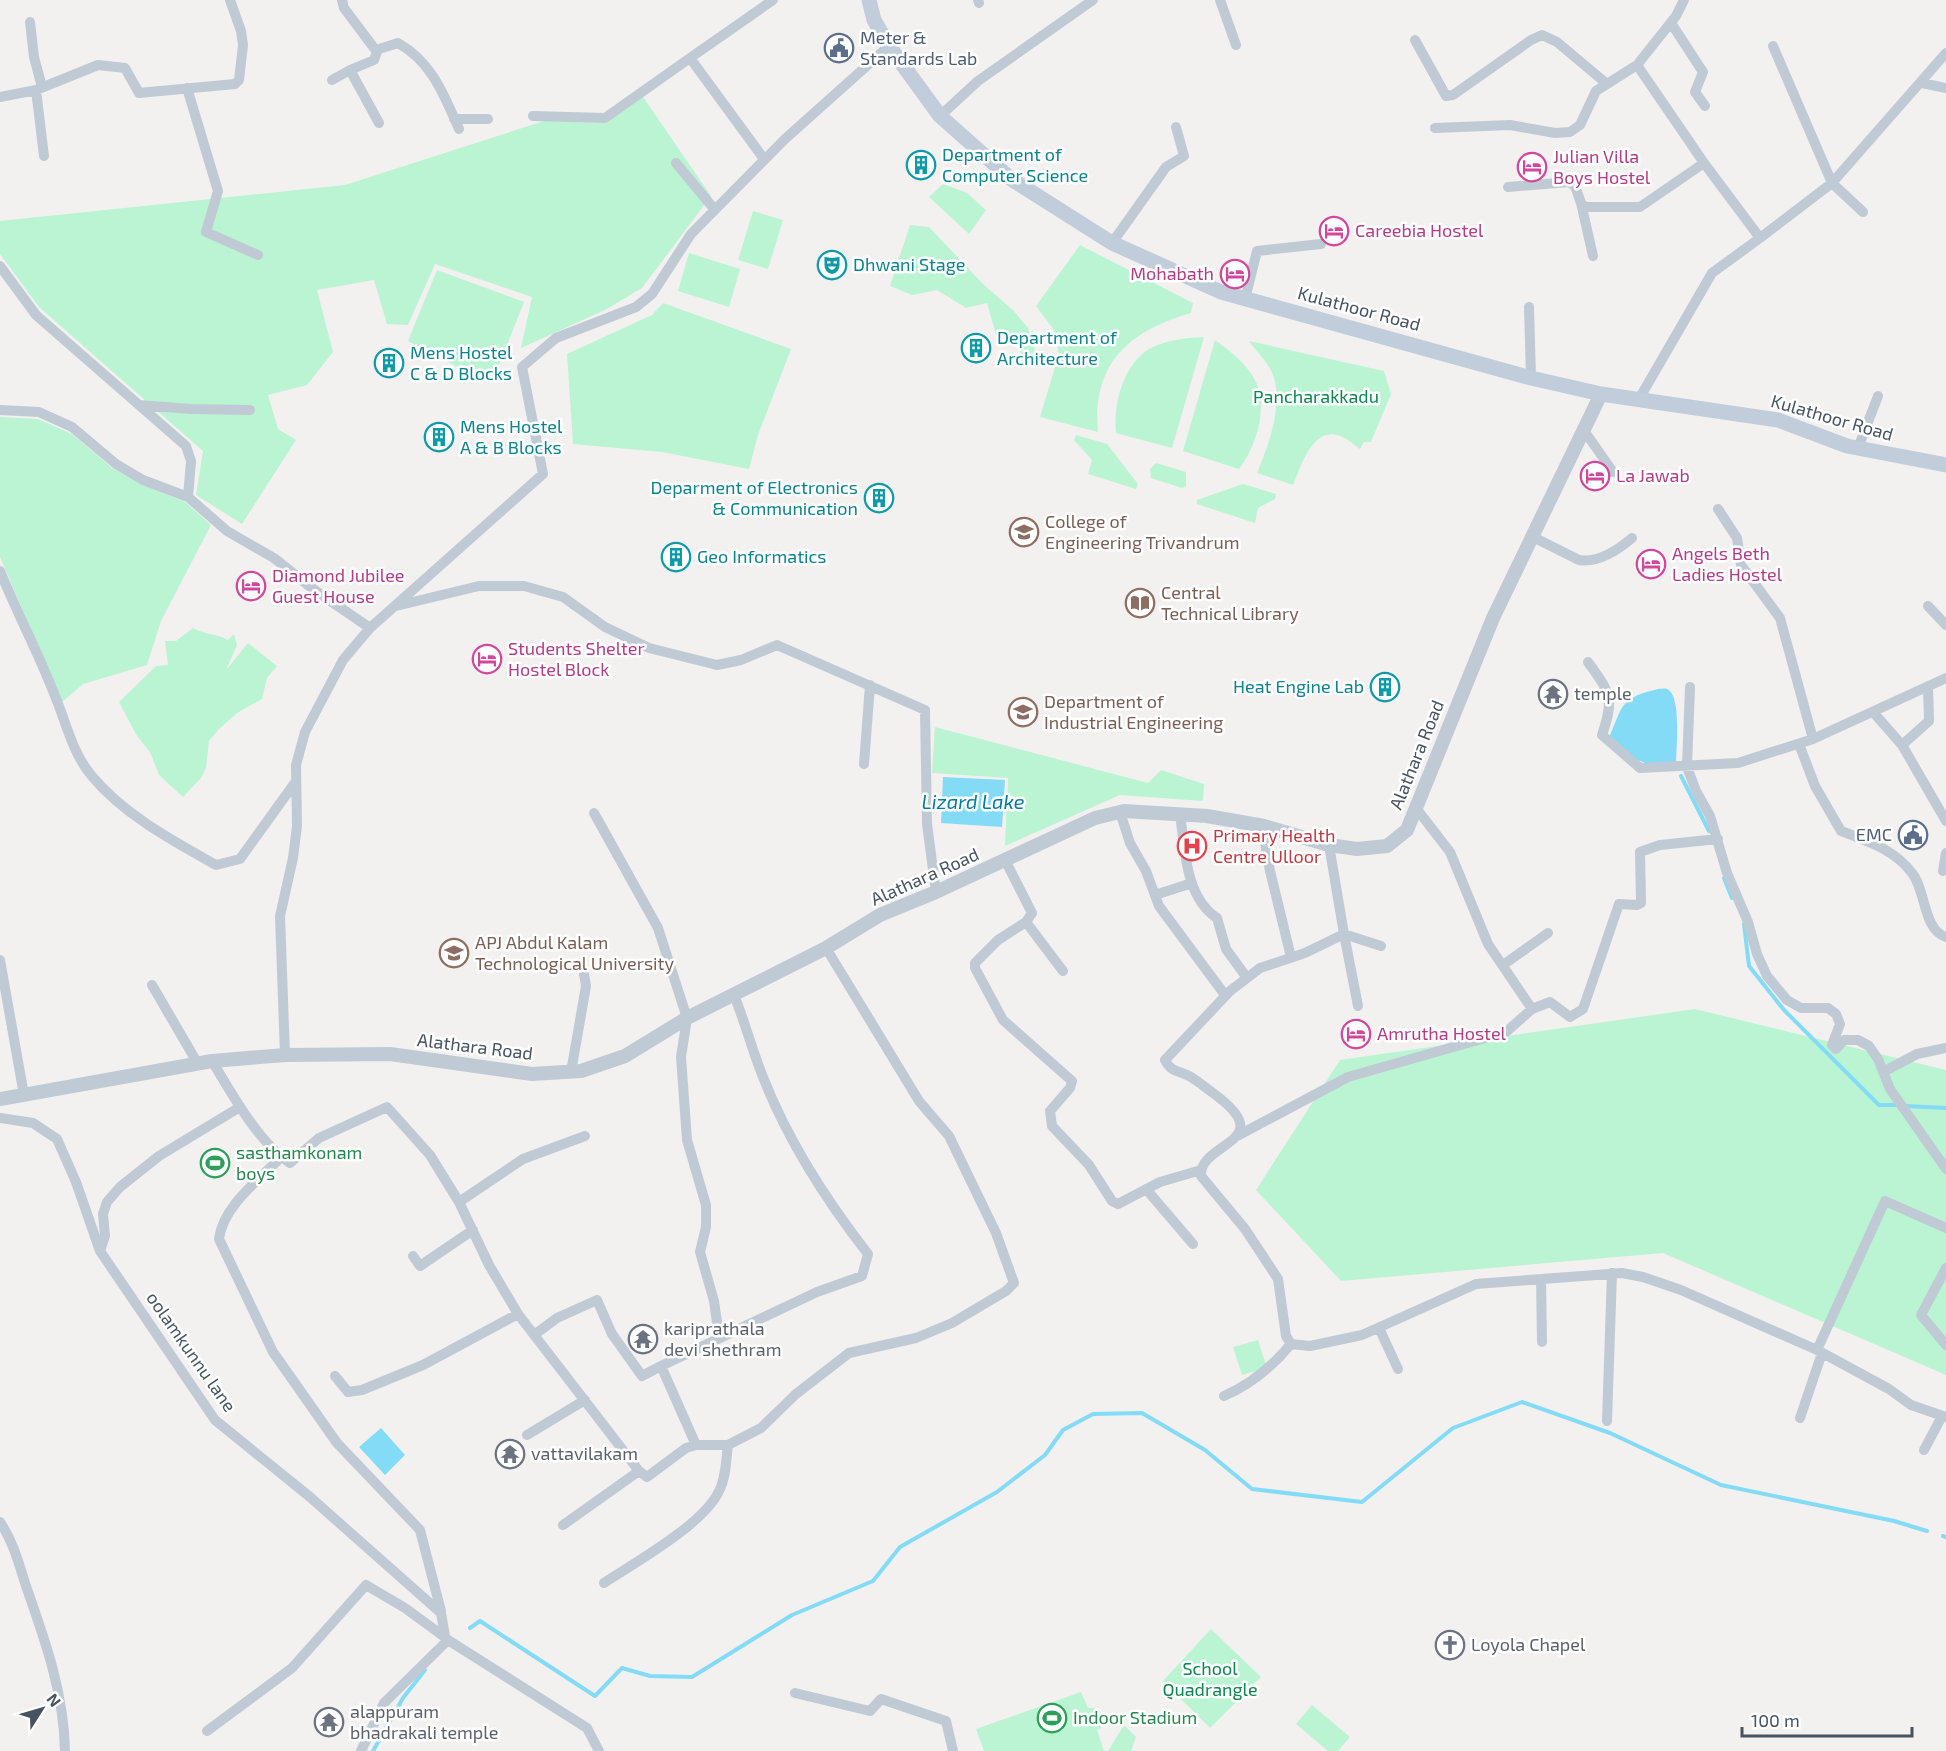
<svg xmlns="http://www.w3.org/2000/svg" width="1946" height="1751" font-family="'Exo 2',sans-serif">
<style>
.green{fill:#bbf4d3}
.water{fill:#83dbf6}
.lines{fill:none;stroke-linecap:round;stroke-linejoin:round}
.stream{stroke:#83dbf6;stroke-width:4}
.minor{stroke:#c0cad4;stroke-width:10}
.tertiary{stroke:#c0cad4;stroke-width:14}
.secondary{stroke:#c1cddb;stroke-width:15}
.labels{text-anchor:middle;stroke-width:5;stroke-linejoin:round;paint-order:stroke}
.service-label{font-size:18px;fill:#4e5e75;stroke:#fff;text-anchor:start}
.culture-label{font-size:18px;fill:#0d838f;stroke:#fff;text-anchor:start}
.hotel-label{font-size:18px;fill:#b23c85;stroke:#fff;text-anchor:start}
.street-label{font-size:18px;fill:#465360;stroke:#fff}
.park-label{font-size:18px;fill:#0d864d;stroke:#fff}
.education-label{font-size:18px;fill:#785e54;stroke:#fff;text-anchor:start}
.worship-label{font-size:18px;fill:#5b616d;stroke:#fff;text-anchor:start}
.health-label{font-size:18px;fill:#be3a42;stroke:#fff;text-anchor:start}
.leisure-label{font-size:18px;fill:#27864d;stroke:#fff;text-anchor:start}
.water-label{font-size:20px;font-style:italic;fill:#037aa0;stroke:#fff}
</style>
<rect width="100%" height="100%" fill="#f3f0f0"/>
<!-- green -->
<path class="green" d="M641 94 711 196 642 288 605 310 521 348 532 297 435 264 408 325 387 324 374 280 317 290 333 352 307 385 268 395 278 429 296 440 242 524 196 495 203 451 39 307 0 254V221L345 185 544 121 605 123Z
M943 184 967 193 986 210 969 234 929 197Z
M753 211 783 220 768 269 738 260Z
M910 225 929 227 984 285 1014 311 1028 328 1034 344 1036 360 1032 368 1021 354 1016 334 997 338 987 303 966 308 937 290 912 295 890 286Z
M1080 245 1193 303 1191 313C1129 331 1092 363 1098 432L1040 417 1059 354 1054 330 1036 306Z
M689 253 740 269 729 307 678 291Z
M437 270 524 302 498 368 467 372 408 341Z
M663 303 791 349 758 435 749 469 662 452 573 444 567 354 652 315Z
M1204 337 1172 448 1116 433C1113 405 1123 365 1149 349 1165 340 1186 338 1204 337Z
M1215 340C1230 351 1246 363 1255 380 1269 407 1256 447 1239 469L1183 451Z
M1249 341 1384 371 1391 394 1371 442H1364L1360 449C1354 445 1347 438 1340 436 1313 425 1301 466 1293 485L1257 473C1269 445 1287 396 1269 367 1264 358 1255 350 1249 341Z
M0 417 38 419 72 434 112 468 141 484 185 502 211 525 161 621 147 665 83 684 62 702 0 557Z
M1076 435 1107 444 1138 484 1136 489 1088 474 1092 460 1074 440Z
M1156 463 1186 472V486L1182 488 1151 478 1150 469Z
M1243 484 1276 494 1275 499 1258 508 1255 523 1197 504V500Z
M193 628C205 635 216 633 228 640L234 634 237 645 226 670 248 643 277 666 267 678 262 699 237 713 219 729 209 741 206 768 201 778 183 797 159 775 150 752 137 736 119 702 156 666 168 665 165 641H176Z
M935 727 1148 783 1161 770 1204 784 1203 801 1120 795 1005 846 1008 778 932 773Z
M1695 1009 1946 1070V1375L1663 1253 1341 1281 1256 1190 1340 1060Z
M215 1148 231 1166 214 1180 199 1161Z
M1258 1340 1267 1368 1242 1375 1233 1347Z
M1211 1629 1261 1677 1210 1728 1163 1681Z
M1081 1692 1088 1708H1094L1101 1728 1097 1730 1104 1751H984L976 1729Z
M1312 1705 1350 1737 1338 1751H1328L1296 1724Z
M1124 1725 1136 1737 1131 1751H1108Z"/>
<!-- water -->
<path class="water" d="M1658 689C1661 689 1664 688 1667 689 1682 695 1676 750 1676 764L1645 763 1615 751 1609 738C1623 705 1620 698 1658 689Z
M943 777 1005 780 1002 827 941 823Z
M381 1428 405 1455 385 1475 359 1447Z"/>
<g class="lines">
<!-- stream -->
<path class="stream" d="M1681 776 1709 831
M1724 878 1732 898
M1744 924 1749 966 1784 1010 1879 1105H1897
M1905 1106 1946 1108
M1943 1536 1946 1537
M470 1628 480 1621 595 1696 622 1668 650 1676 692 1677 792 1615 873 1581 900 1547 997 1492 1045 1455 1063 1430 1093 1414 1142 1413 1205 1450 1252 1489 1362 1502 1453 1428 1522 1402 1610 1433 1721 1485 1894 1521 1927 1531
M373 1751 403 1698 425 1670"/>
<!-- minor -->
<path class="minor" d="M342 0 344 8 377 52 374 60 350 70 379 123
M978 0 979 3
M1220 0 1236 45
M1684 0 1676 16 1637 65 1704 163
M30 22 34 57 42 87
M1671 23 1703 72 1695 92 1705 106
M1415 40 1446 96 1453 95 1531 40 1542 35 1557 42 1607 84
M1773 46 1832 183 1863 212
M376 50 398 43C432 62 444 95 459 129
M332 80 350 70
M1922 83 1946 88
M187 88 218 191 206 232 258 255
M36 90 44 156
M0 97 36 90 98 65 125 68 139 93 235 84 239 80 243 45 241 31 230 0
M533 116 605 118 690 58
M940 116 978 81 1093 0
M454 119H488
M1435 128 1510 125 1555 133 1570 132 1580 125 1596 91 1637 65
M764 159 690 58 773 0
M676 163 715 210
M1508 187 1569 182 1575 186 1581 203 1585 207H1640L1704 163 1760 238 1712 273 1639 399
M1581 203 1593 256
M1760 238 1832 183 1946 53
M1112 243 1166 167 1184 156 1176 127
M0 266 36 315 186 446 191 461 188 497
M1245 299 1257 251 1321 244
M1529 307 1531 378
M139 405 191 409 250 410
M0 410 39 412 72 427 116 464 143 480 188 497 227 531 274 558 313 589 370 628
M1583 429 1613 472
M1858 448 1878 396
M1718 509 1737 538 1741 565 1780 618 1813 739
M1531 536 1579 560C1598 563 1618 550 1632 538
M0 571C17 613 39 654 55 696 66 722 72 752 91 775 123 814 171 840 216 865L240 859 294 784
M396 606 479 586H524L563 597 605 627 649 648 717 665 741 660 777 645 925 710 927 824 936 892
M1928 606 1946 625
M1588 662C1610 693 1615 697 1602 735L1640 768 1738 763 1813 739 1946 678
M1690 687 1687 767 1696 791 1710 816 1727 873 1748 922 1757 954 1767 976 1787 1000 1801 1008H1828L1836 1014 1840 1024 1832 1045 1836 1049 1844 1040H1858L1869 1046 1878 1059 1890 1089 1946 1169
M1873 712 1902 745 1946 821
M1799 744 1815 786 1841 831C1867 841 1894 849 1912 873 1926 890 1923 930 1946 937
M1902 745 1929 721 1928 686
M864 764 870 685
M1120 812 1130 843 1146 871 1159 906 1225 995
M594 813 658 928 687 1018 681 1057 687 1140 706 1205V1227L700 1252 714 1301 719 1337
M1180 814C1185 849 1185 897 1217 918L1226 949 1247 978
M1262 826 1270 871 1291 957
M1329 845 1344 934 1305 953 1260 968 1230 991 1165 1060C1171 1073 1181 1071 1191 1077 1199 1082 1206 1088 1213 1093 1282 1143 1199 1141 1201 1176L1245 1229 1278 1279 1286 1336 1291 1344 1310 1346 1362 1335 1476 1284 1622 1273 1643 1277 1681 1290 1817 1350 1889 1389 1911 1405 1946 1417
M1005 860 1032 913 1026 922 998 940 975 963V968L1003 1020 1072 1081 1070 1088 1050 1111 1052 1126 1089 1165 1112 1201 1118 1204 1160 1182 1201 1170
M1943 871 1946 853
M1155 895 1192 883
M1026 922 1063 971
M0 960 24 1095
M1503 965 1548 933
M152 985 198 1064
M1358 1006 1344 934 1381 946
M1532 1009 1550 1002 1570 1017 1583 1009 1619 904 1637 905 1641 903 1640 852 1660 845 1718 839
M285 1055 280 916 293 858 297 826 296 765 305 732 343 660 370 628 543 474 522 367 556 338 636 307 652 294 691 234 785 139 889 46
M212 1061C232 1094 258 1142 290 1163L319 1138 387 1107 430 1155 459 1202 523 1159 585 1136
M571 1072 586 986 584 974
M1883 1072 1917 1054 1946 1048
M0 1118 33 1123 57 1139 76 1182 100 1251 215 1420 310 1497 441 1613 445 1636
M1239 1135 1348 1077 1506 1032 1532 1009 1488 944 1450 852 1416 808
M281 1157C259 1180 223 1206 219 1239L273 1352 337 1443 420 1530 441 1611
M1146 1189 1193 1244
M459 1202 489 1265 518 1314 639 1471 563 1525
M100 1251 105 1236 103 1214 107 1202 120 1187 159 1156 240 1107
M413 1256 420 1266 473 1230
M1946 1268 1921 1315 1946 1345
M1541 1279 1542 1342
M1379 1328 1398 1369
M534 1335 557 1318 597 1300 612 1334 642 1376 661 1366
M1817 1350 1885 1201 1946 1228
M335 1376 348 1392 362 1390 423 1365 518 1314
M1224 1396C1252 1384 1272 1367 1291 1344
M1800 1418 1822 1353
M1607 1421 1612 1273
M527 1435 585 1400
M696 1445 661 1366 817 1292 862 1276 868 1254C826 1200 788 1141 763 1077 752 1050 745 1022 734 995
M1924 1450 1942 1416
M639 1471 647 1477 686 1448 696 1445H728L761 1428 796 1394 849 1353 916 1338 952 1323 1006 1291 1014 1283 996 1233 949 1136 919 1101 826 948
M0 1522C13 1541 19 1564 26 1586 45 1640 64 1693 65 1751
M604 1583C636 1562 704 1524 719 1491 726 1478 726 1460 728 1445
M795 1693 870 1711 881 1699 946 1721 953 1751
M207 1731 292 1668 366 1585 405 1608 446 1638
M361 1751 384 1703 448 1640 587 1728 599 1751"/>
<!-- tertiary -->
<path class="tertiary" d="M0 1099 212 1061 285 1055 390 1054 532 1074 581 1071 625 1056 687 1018 826 948 880 915 936 892 1095 818 1124 811 1207 816 1264 826 1329 845 1357 849 1387 846 1407 830 1493 618 1601 394"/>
<!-- secondary -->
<path class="secondary" d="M869 0 874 20 889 46 940 116 1011 179 1112 243 1221 292 1531 378 1601 394 1778 420 1847 446 1946 465"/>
</g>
<!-- icons -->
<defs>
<g id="civic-ring" transform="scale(1.5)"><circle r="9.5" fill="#fff" stroke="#5c6f8a" stroke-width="1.5"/><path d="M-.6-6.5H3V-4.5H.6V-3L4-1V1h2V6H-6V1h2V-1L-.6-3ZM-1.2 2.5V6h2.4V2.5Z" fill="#5c6f8a"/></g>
<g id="building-ring" transform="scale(1.5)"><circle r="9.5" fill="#fff" stroke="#0f9aa8" stroke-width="1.5"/><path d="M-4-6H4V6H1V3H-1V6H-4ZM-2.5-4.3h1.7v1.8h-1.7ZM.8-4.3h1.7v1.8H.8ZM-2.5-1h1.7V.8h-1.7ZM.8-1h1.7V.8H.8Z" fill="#0f9aa8"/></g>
<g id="hotel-ring" transform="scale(1.5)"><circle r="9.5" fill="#fff" stroke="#d1479c" stroke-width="1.5"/><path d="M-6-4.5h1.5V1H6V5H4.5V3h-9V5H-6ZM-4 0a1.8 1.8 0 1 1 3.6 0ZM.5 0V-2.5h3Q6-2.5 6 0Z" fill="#d1479c"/></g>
<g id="theatre-ring" transform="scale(1.5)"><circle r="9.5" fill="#fff" stroke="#0f9aa8" stroke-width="1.5"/><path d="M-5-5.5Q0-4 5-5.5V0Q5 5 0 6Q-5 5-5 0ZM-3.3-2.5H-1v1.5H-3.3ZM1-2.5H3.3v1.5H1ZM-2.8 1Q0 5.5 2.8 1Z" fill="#0f9aa8"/></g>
<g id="university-ring" transform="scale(1.5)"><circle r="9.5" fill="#fff" stroke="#8d6e63" stroke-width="1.5"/><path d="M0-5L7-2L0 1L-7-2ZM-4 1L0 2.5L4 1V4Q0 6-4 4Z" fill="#8d6e63"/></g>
<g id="library-ring" transform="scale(1.5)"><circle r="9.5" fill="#fff" stroke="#8d6e63" stroke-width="1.5"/><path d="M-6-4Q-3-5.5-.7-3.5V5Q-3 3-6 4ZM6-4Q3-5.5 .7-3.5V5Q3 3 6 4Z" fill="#8d6e63"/></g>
<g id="temple-ring" transform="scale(1.5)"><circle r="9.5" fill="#fff" stroke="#6b7280" stroke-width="1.5"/><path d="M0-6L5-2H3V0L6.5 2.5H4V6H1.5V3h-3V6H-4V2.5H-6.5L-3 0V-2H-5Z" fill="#6b7280"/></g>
<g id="hospital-ring" transform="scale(1.5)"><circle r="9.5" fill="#fff" stroke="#e0444e" stroke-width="1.5"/><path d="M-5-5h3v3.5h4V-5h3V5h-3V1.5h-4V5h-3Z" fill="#e0444e"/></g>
<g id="stadium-ring" transform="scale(1.5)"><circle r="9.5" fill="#fff" stroke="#2e9e5b" stroke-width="1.5"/><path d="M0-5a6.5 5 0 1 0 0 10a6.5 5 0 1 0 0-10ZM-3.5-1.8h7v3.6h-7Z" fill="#2e9e5b"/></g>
<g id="church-ring" transform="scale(1.5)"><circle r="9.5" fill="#fff" stroke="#6b7280" stroke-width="1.5"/><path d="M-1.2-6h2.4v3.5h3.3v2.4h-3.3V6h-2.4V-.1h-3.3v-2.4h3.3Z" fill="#6b7280"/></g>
</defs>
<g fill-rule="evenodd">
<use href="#civic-ring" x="839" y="48"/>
<use href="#building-ring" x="921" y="165"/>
<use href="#hotel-ring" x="1532" y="167"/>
<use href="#hotel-ring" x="1334" y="231"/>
<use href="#theatre-ring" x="832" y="265"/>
<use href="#hotel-ring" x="1235" y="274"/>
<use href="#building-ring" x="976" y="348"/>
<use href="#building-ring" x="389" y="363"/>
<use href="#building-ring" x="439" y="437"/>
<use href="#hotel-ring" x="1595" y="476"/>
<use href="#building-ring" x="879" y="498"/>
<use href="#university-ring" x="1024" y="532"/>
<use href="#building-ring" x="676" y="557"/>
<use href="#hotel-ring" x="1651" y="564"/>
<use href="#hotel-ring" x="251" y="586"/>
<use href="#library-ring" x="1140" y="603"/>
<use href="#hotel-ring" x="487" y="659"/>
<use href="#building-ring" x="1385" y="687"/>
<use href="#temple-ring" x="1553" y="694"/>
<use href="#university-ring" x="1023" y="712"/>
<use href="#civic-ring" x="1913" y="835"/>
<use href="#hospital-ring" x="1192" y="846"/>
<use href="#university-ring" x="454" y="953"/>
<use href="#hotel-ring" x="1356" y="1034"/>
<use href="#stadium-ring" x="215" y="1163"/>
<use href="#temple-ring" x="643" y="1339"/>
<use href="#temple-ring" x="510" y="1454"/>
<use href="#church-ring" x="1450" y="1645"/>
<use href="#stadium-ring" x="1052" y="1718"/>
<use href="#temple-ring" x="329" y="1722"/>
</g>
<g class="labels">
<!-- service labels -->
<g class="service-label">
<text x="860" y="44">Meter &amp;<tspan x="860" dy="21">Standards Lab</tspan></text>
<text x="1892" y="841" text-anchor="end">EMC</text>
</g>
<!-- culture labels -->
<g class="culture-label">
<text x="942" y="161">Department of<tspan x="942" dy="21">Computer Science</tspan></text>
<text x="853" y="271">Dhwani Stage</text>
<text x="997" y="344">Department of<tspan x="997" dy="21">Architecture</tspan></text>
<text x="410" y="359">Mens Hostel<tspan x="410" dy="21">C &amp; D Blocks</tspan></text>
<text x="460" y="433">Mens Hostel<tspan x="460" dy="21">A &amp; B Blocks</tspan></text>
<text x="858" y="494" text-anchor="end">Deparment of Electronics<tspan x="858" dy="21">&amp; Communication</tspan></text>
<text x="697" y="563">Geo Informatics</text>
<text x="1364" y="693" text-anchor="end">Heat Engine Lab</text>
</g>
<!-- hotel labels -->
<g class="hotel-label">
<text x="1553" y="163">Julian Villa<tspan x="1553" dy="21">Boys Hostel</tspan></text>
<text x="1355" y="237">Careebia Hostel</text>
<text x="1214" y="280" text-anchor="end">Mohabath</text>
<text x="1616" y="482">La Jawab</text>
<text x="1672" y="560">Angels Beth<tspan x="1672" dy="21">Ladies Hostel</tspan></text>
<text x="272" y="582">Diamond Jubilee<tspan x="272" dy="21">Guest House</tspan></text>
<text x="508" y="655">Students Shelter<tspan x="508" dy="21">Hostel Block</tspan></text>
<text x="1377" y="1040">Amrutha Hostel</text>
</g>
<!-- street labels -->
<g class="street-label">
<text transform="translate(1359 309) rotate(15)" y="6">Kulathoor Road</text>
<text transform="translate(1832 418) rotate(16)" y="6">Kulathoor Road</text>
<text transform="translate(1417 755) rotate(-68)" y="6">Alathara Road</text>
<text transform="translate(925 877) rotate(-24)" y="6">Alathara Road</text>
<text transform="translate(475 1047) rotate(7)" y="6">Alathara Road</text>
<text transform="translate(191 1352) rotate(55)" y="6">oolamkunnu lane</text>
</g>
<!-- park labels -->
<g class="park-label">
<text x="1316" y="403">Pancharakkadu</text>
<text x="1210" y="1675">School<tspan x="1210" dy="21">Quadrangle</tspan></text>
</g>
<!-- education labels -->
<g class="education-label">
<text x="1045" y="528">College of<tspan x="1045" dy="21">Engineering Trivandrum</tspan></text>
<text x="1161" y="599">Central<tspan x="1161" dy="21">Technical Library</tspan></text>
<text x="1044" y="708">Department of<tspan x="1044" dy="21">Industrial Engineering</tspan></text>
<text x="475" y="949">APJ Abdul Kalam<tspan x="475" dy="21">Technological University</tspan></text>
</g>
<!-- worship labels -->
<g class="worship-label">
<text x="1574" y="700">temple</text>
<text x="664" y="1335">kariprathala<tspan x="664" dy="21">devi shethram</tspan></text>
<text x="531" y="1460">vattavilakam</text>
<text x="1471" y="1651">Loyola Chapel</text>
<text x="350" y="1718">alappuram<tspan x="350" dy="21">bhadrakali temple</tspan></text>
</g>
<!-- health labels -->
<g class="health-label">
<text x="1213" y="842">Primary Health<tspan x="1213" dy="21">Centre Ulloor</tspan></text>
</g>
<!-- leisure labels -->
<g class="leisure-label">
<text x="236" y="1159">sasthamkonam<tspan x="236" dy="21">boys</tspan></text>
<text x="1073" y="1724">Indoor Stadium</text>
</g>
<!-- water labels -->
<g class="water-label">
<text x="973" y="809">Lizard Lake</text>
</g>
</g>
<!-- north arrow -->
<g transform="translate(42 1709) rotate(53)" stroke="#ffffff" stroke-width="4.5" paint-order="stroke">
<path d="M0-4.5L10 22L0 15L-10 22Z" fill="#465360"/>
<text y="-9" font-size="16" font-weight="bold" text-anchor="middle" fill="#465360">N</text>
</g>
<!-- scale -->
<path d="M1742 1727v9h170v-9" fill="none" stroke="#465360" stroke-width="3"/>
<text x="1751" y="1727" font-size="18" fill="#465360" stroke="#ffffff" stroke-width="4.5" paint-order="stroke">100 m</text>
</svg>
